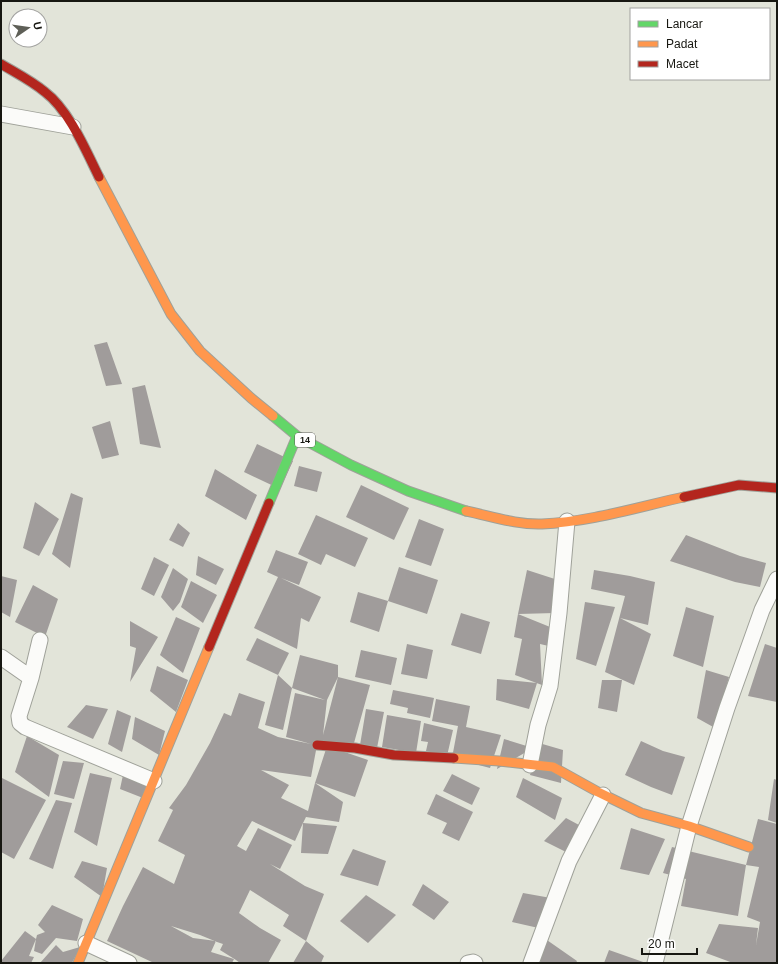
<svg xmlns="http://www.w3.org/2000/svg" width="778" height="964" font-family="Helvetica,sans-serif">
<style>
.building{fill:#a09c9b;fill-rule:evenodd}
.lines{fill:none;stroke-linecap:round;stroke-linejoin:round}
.street-casing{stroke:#9fa199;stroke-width:17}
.fast-casing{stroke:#9fa199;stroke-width:11}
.slow-casing{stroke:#9fa199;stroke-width:11}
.jam-casing{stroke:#9fa199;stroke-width:11}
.street{stroke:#fbfbf9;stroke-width:15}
.fast{stroke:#63d668;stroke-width:9}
.slow{stroke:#ff974d;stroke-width:9}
.jam{stroke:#b3261e;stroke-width:9}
.labels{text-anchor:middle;stroke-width:4;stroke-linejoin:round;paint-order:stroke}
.shield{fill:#fff;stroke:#5d5d58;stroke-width:1}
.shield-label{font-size:9px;font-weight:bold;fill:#171711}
</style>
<rect width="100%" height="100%" fill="#e2e4d9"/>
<!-- building -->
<path class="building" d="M107 342 122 384 106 386 94 345Z
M145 385 161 448 140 444 132 388Z
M110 421 119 455 102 459 92 427Z
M257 444 293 461 280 489 244 472Z
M299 466 322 472 317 492 294 486Z
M215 469 257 495 246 520 205 496Z
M361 485 409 508 394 540 346 517Z
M71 493 83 498 70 568 52 554Z
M35 502 59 519 39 556 23 548Z
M316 515 368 538 355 567 326 554 321 565 298 554Z
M419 519 444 529 431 566 405 557Z
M178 523 190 533 183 547 169 540Z
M686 535 740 556 766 563 760 587 735 582 670 561Z
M276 550 308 562 299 585 281 578 321 597 309 622 301 618 297 649 254 628 278 577 267 572Z
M198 556 224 569 216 585 196 575Z
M154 557 169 565 154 596 141 589Z
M399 567 438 580 427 614 388 601Z
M173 568 188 579 180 602 173 611 161 597Z
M527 570 561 581 555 613 518 614 555 629 553 647 540 644 542 685 515 675 522 639 514 637 518 614Z
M594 570 630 576 655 582 648 625 620 618 651 634 634 685 605 672 625 596 591 589Z
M1 576 17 580 10 617 1 612Z
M191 581 217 595 203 623 181 607Z
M33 585 58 599 45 637 15 622Z
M358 592 388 601 379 632 350 622Z
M585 602 615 607 596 666 576 659Z
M686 607 714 616 703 667 673 656Z
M461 613 490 622 481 654 451 645Z
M176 617 200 628 183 673 160 655Z
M130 621 158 637 130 682 136 648 130 646Z
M257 638 289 653 278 675 246 660Z
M407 644 433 650 427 679 401 674Z
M765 644 777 648V702L748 696Z
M361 650 397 658 391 685 355 677Z
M300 655 338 665V677L370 685 354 743 317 745 311 777 261 770 289 785 281 798 308 811 315 783 327 746 368 760 355 797 315 783 343 802 339 822 306 817 303 823 337 826 328 854 301 853 303 823 295 841 252 821 237 846 246 851 258 828 292 845 280 869 270 864 305 886 324 894 306 941 283 926 289 915 250 890 239 913 260 928 281 940 268 963H240L236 960 220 950 223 944 217 942 200 935 171 926 193 938 216 941 211 952 234 959 232 963H154L107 941 123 906 143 867 174 884 185 855 158 841 173 810 169 808 186 785 210 743 224 713 231 716 239 693 265 702 258 728 278 737 311 744 286 737 295 693 325 700 292 688ZM338 677 323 735 327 700Z
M157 666 188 680 176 712 150 691Z
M706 670 729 677 715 728 697 718Z
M278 675 292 688 283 730 265 725Z
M497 679 537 683 529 709 496 700Z
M602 680H622L617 712 598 708Z
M393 690 434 698 430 718 407 713 408 708 390 704Z
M436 699 470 706 466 727 501 735 490 768 452 758 458 726 432 721Z
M86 705 108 709 93 739 67 727Z
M366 709 384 712 377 748 360 745Z
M117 710 131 716 122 752 108 744Z
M387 715 421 721 416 753 382 747Z
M135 717 165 731 159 755 132 739Z
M424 723 453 730 447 756 426 751 428 742 421 741Z
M27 736 59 755 49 797 15 772Z
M504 739 533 748 497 769Z
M641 741 663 751 685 757 672 795 651 787 625 775Z
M539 743 563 750 561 783 530 775Z
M63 761 84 763 74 799 54 794Z
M90 773 112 778 97 846 74 832Z
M452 774 480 788 472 805 443 791Z
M123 775 153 783 143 798 120 789Z
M2 778 46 800 14 859 1 852Z
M523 778 562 798 555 820 516 797Z
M774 779 777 780V823L768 820Z
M436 794 473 812 459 841 442 833 447 823 427 814Z
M56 800 72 803 53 869 29 859Z
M566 818 579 825 572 855 544 841Z
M758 819 777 824V963H758L753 962V963H733L706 953 719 924 758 928 756 945 760 922 747 917 759 867 746 865Z
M631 828 665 839 649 875 620 869Z
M672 847 746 865 738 916 681 906 686 879 663 873Z
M353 849 386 861 378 886 340 875Z
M82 861 107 868 102 897 74 877Z
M423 884 449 902 434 920 412 905Z
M523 893 551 898 543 929 512 922Z
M366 895 396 915 368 943 340 921Z
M52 905 83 919 77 941 56 938 42 954 34 951 36 939 29 956 34 957 31 963H1V961L25 931 36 939 37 935 45 932 38 925Z
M544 938 577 961 576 963H540Z
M306 941 324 956 321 963H293Z
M56 945 63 952 80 947 72 963H40Z
M609 950 646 963H604Z"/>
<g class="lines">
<!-- street casing -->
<g class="street-casing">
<path id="street" d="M1 114 73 127
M40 640 31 678 19 716 20 723 25 727 154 781
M1 657 31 678
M530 765 538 725 550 686 559 613 567 521
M86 943 129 963
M468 963 473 962 475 963
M531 963 569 861 603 795
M655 963 689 826 727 708 762 610 777 579"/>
</g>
<!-- fast casing -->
<g class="fast-casing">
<path id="fast" d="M273 416 297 436 351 465 408 491 466 511
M269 503 297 436"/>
</g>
<!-- slow casing -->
<g class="slow-casing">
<path id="slow" d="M99 177 171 314 200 351 251 398 273 416
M466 511C491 516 517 525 542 524 589 522 638 507 684 497
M454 758 499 761 553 767 598 792 641 813 689 826 749 847
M78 963 209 647"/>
</g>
<!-- jam casing -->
<g class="jam-casing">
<path id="jam" d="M1 64C16 73 32 81 45 92 69 110 86 151 99 177
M684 497 739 485 777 488
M209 647 269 503
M317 745 355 748 394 755 454 758"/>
</g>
<!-- street -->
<use href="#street" class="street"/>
<!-- fast -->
<use href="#fast" class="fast"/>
<!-- slow -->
<use href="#slow" class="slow"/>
<!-- jam -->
<use href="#jam" class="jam"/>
</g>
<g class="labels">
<!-- shield labels -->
<rect class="shield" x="295" y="433" width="20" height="14" rx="3"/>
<g class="shield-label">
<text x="305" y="443">14</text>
</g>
</g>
<!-- border -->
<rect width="778" height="964" fill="none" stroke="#171711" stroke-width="4"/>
<!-- legend -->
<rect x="630" y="8" width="140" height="72" fill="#ffffff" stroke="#a2a2a0"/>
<rect x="638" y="21" width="20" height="6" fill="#63d668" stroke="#a2a2a0"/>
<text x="666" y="28" font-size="12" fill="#171711">Lancar</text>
<rect x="638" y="41" width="20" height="6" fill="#ff974d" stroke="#a2a2a0"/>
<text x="666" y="48" font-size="12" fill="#171711">Padat</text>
<rect x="638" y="61" width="20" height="6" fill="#b3261e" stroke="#a2a2a0"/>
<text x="666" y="68" font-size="12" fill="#171711">Macet</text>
<!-- north arrow -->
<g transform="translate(28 28) rotate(77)"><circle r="19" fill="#ffffff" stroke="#a2a2a0"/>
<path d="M0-3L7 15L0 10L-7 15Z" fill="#5e5f57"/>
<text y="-6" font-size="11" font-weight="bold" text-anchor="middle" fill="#171711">U</text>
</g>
<!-- scale -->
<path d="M642 948v6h55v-6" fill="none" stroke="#171711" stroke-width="2"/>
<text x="648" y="948" font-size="12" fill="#171711" stroke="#ffffff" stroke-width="3" paint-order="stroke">20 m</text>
</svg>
